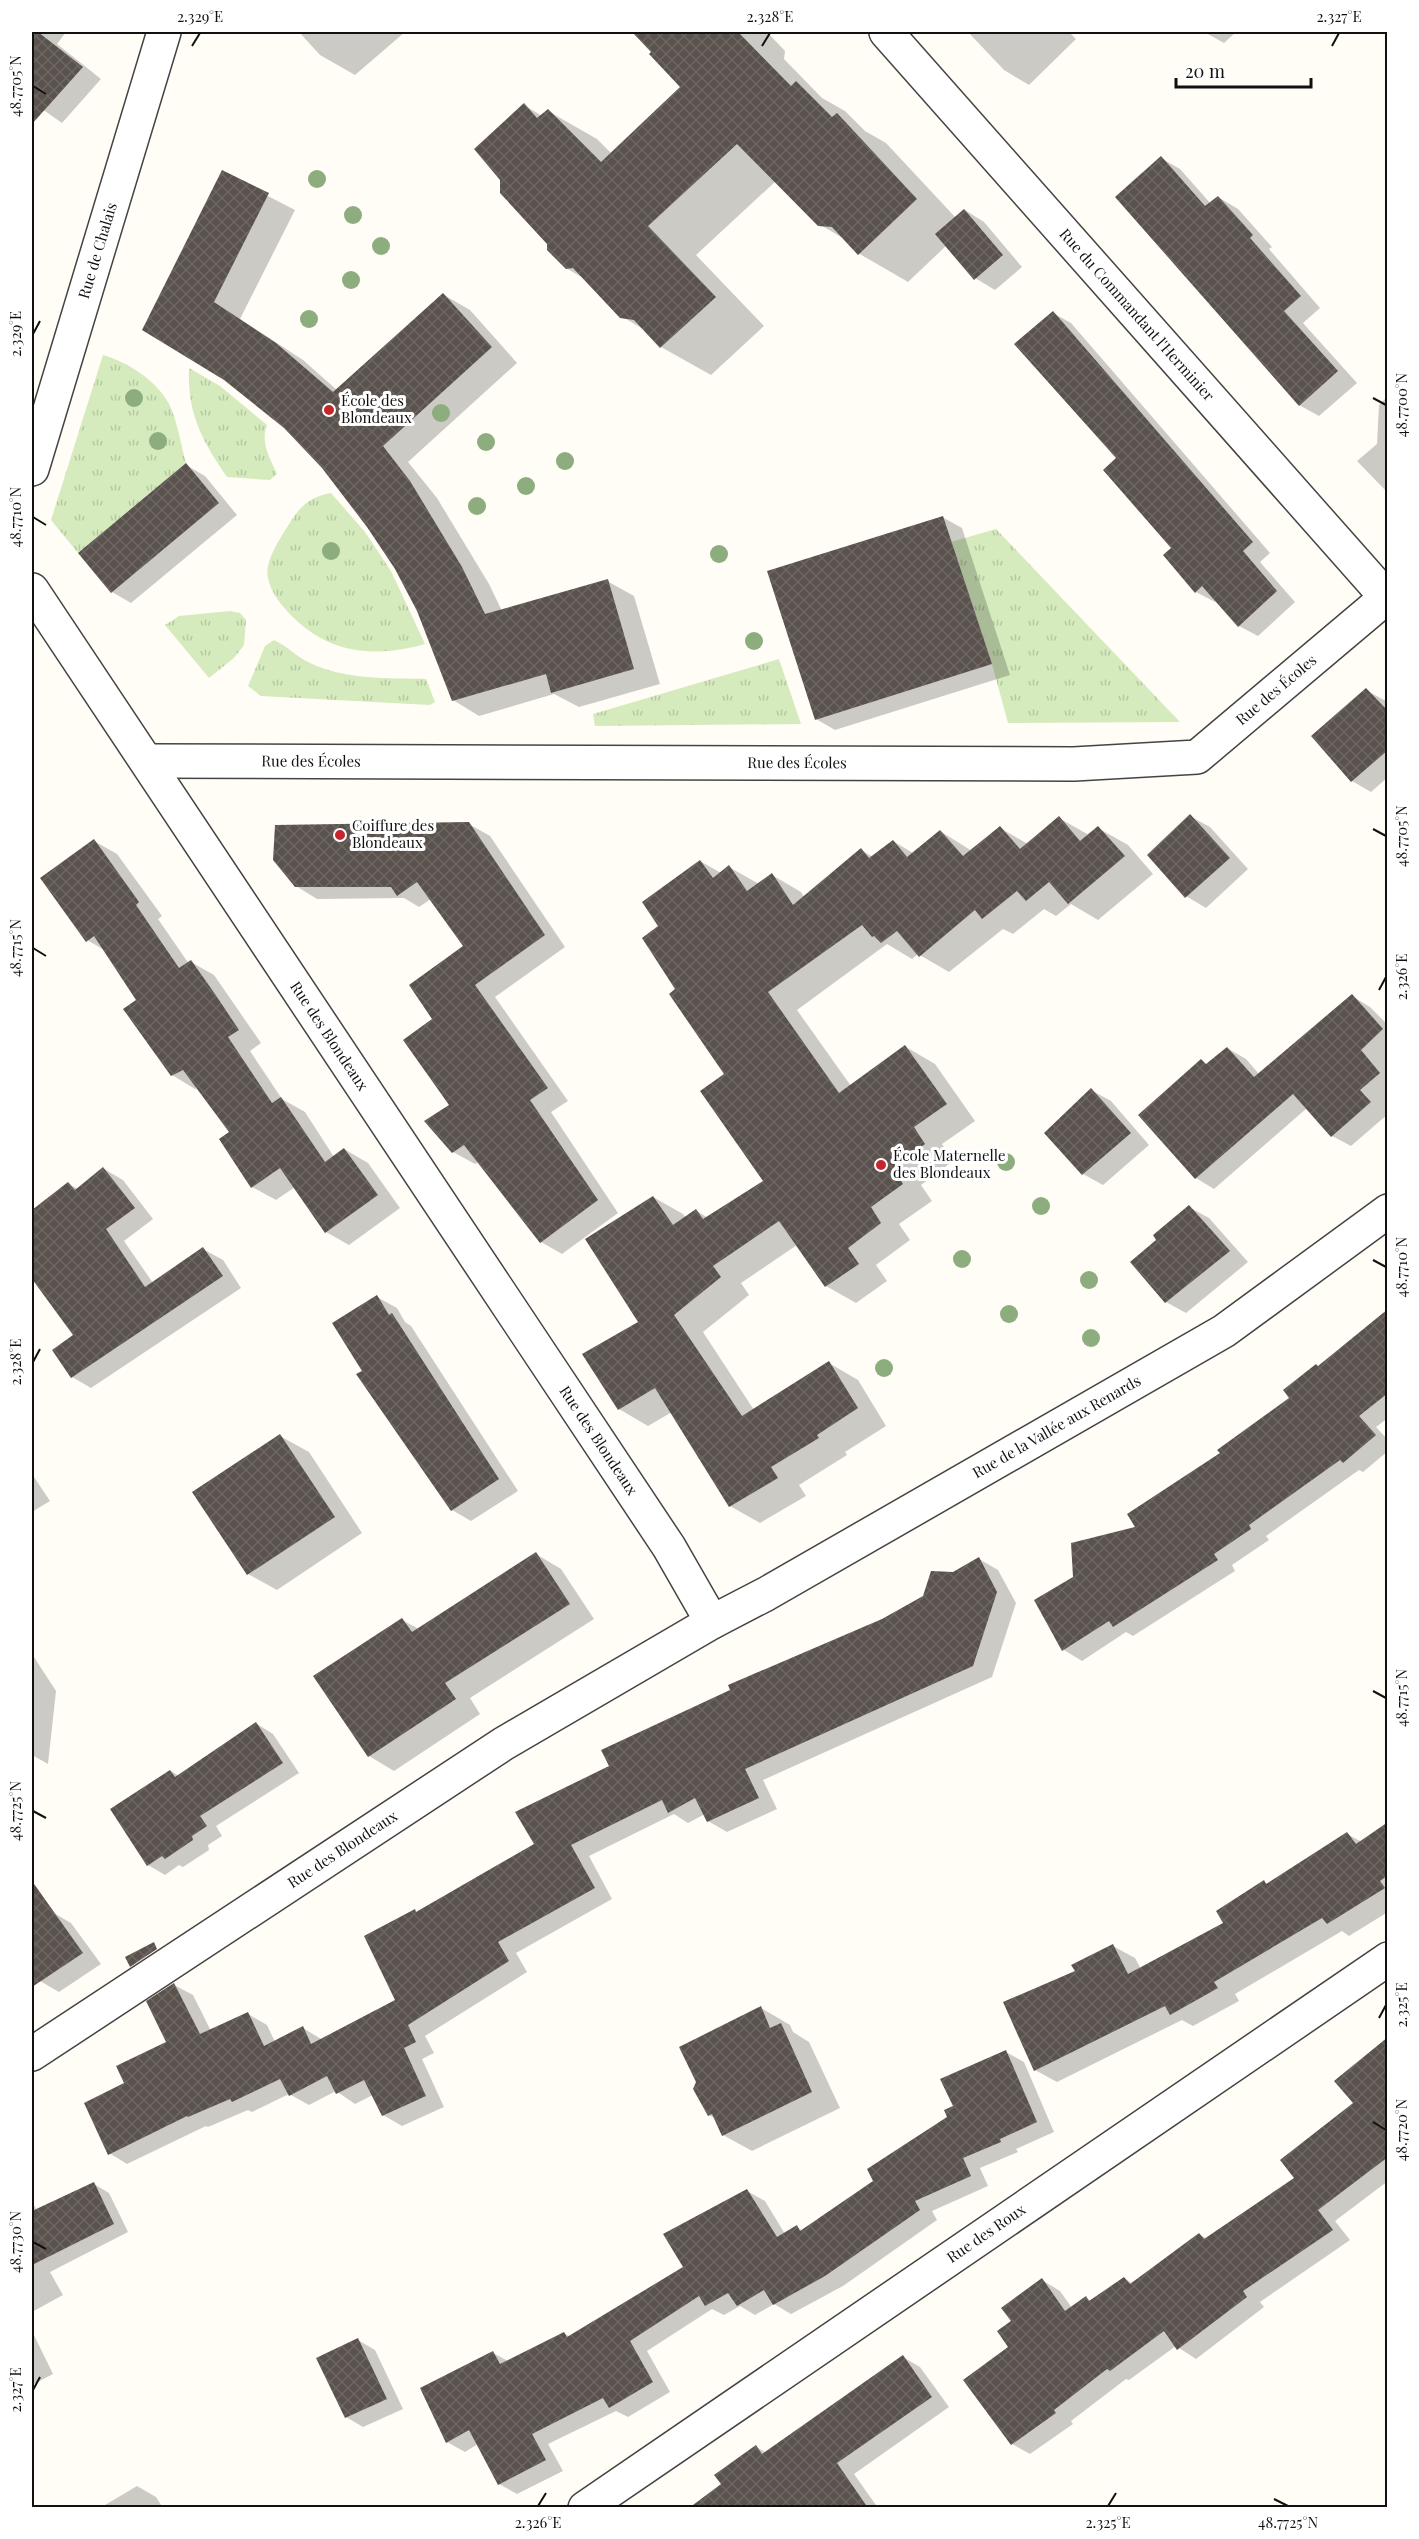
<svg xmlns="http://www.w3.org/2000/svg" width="1419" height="2539" font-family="'Playfair Display',serif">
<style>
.grass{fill:url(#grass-tufts)}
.shadow{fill:#0003}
.building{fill:url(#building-cross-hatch)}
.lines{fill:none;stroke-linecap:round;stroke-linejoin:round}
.street-casing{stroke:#444;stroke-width:36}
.street{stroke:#fff;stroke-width:33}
.tree{fill:#8dad7f}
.ticks{fill:none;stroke:#111;stroke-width:2}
.poi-dot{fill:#c4262e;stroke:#fff;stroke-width:2}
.labels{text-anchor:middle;stroke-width:6;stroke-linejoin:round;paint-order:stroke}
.street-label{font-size:15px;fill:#111;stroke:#fff}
.poi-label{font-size:15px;fill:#111;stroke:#fff;text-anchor:start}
.neatline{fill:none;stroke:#111;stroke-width:2}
.ticks-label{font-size:15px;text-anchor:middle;fill:#111}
</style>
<defs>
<pattern id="grass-tufts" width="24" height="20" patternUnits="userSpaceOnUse" patternTransform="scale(1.5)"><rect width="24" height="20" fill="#d5ebbd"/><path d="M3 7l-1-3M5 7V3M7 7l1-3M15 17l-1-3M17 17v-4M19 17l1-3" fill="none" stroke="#b6c8a1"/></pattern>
<pattern id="building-cross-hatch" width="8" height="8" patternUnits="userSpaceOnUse" patternTransform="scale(1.5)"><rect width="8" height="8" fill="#5a524d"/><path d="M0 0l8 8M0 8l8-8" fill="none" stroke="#6d6662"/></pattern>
</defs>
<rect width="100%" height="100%" fill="#fffdf5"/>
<!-- grass -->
<path class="grass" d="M103 355C128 362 157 381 169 404 177 419 181 446 186 463L78 553 51 520Z
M189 368 220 386 267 425C260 443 270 458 277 474L270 480 227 477C202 441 187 413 189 368Z
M331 493 365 532 391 571 425 644C368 660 320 652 281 604 273 594 265 579 268 566 271 553 279 540 286 529 299 508 306 498 331 493Z
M996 529 1180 722 1008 723 992 664 951 542Z
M230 611 240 613 246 620 244 645 234 658 209 678 165 625 179 616Z
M274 640C287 646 297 657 310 663 346 680 387 678 426 679L435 702 430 705 261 696 248 686 265 646Z
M779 659 801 724 595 726 593 714Z"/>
<!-- shadow -->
<path class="shadow" d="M32 32H66L57 44 101 79 62 123 32 102Z
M299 32H405L355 75 320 55Z
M639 32H767L785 51 784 59 822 98 845 111 865 131 886 143 956 218 965 210 984 222 1022 267 995 290 975 278 947 245 908 282 858 253 846 240 819 224 776 181 696 255 764 326 711 375 661 347 648 332 621 316 585 279 566 268 524 105 542 116 548 111 597 139 612 154 682 87 653 52Z
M968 32H1069L1076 39 1029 85 1004 70Z
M1204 32H1236L1224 43Z
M1161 158 1180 169 1211 204 1218 197 1238 209 1272 247 1269 249 1320 308 1303 323 1357 383 1319 416 1299 405Z
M222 172 295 210 240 319 303 360 337 390 444 295 470 310 517 363 408 462 437 498 489 584 502 611 607 581 634 596 660 684 579 707 554 694 479 716 453 700 418 611 397 568 368 526 323 467 285 427 225 379 143 330Z
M1053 313 1071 323 1270 553 1260 562 1295 602 1258 636 1239 626 1217 600 1215 602 1196 592 1165 555 1173 548 1118 458Z
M1388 396V493L1357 461 1377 444 1379 405Z
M186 465 205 476 237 515 131 603 112 592Z
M942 517 962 528 1010 675 835 730 816 719Z
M1366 690 1384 700 1388 698V777L1371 792 1352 781Z
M1190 816 1210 827 1248 869 1206 908 1186 896Z
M1059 818 1089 835 1098 828 1128 845 1153 874 1098 920 1071 904 1056 916 1044 909 1013 934 1003 929 949 972 918 954 912 959 887 944 797 1010 851 1086 906 1047 935 1064 975 1121 942 1144 953 1161 921 1185 932 1201 899 1224 910 1240 876 1265 887 1281 856 1303 826 1286 797 1245 741 1283 749 1295 703 1332 754 1410 829 1363 858 1380 886 1426 845 1452 847 1455 799 1485 806 1496 760 1523 730 1506 672 1412 648 1426 619 1409 640 1322 653 1197 683 1214 686 1218 697 1211 708 1218 765 1181 726 1074 677 989 660 926 700 861 721 873 729 867 759 884 772 875 801 892 804 897 861 850 873 857 893 841 913 853 940 831 972 851 1000 828 1028 844Z
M469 824 490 836 565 947 495 997 568 1101 551 1112 618 1213 562 1254 541 1242 479 1162 475 1164 453 1152 451 1106 434 1020 465 947 431 899 419 907 404 898 317 899 296 886Z
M94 841 117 854 162 916 158 919 189 964 191 962 214 975 261 1043 250 1051 282 1099 305 1112 334 1157 344 1149 368 1163 400 1208 349 1245 326 1232 295 1187 276 1200 252 1187 231 1132 198 1088 195 1089 172 1075 138 1000 106 951 87 940Z
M1352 996 1370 1007 1388 1025V1114L1351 1146 1332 1136 1307 1108 1214 1189 1196 1178 1201 1061 1208 1065 1227 1048 1246 1059 1259 1074Z
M1091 1090 1111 1101 1149 1145 1103 1185 1083 1174 1046 1133Z
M104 1169 123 1180 153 1219 124 1241 153 1283 203 1249 223 1260 241 1288 91 1388 72 1377 75 1336 32 1277V1212L68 1184 78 1189Z
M1189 1207 1209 1218 1248 1262 1186 1313 1166 1302 1158 1240Z
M377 1297 397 1308 405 1322 411 1326 518 1491 471 1521 452 1510 364 1371Z
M1388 1311V1418L1376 1427 1388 1440V1451L1363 1472 1359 1470 1266 1536 1269 1540 1232 1565 1235 1571 1133 1636 1126 1632 1082 1661 1064 1650 1075 1578 1222 1454 1291 1398 1319 1367Z
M280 1436 309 1452 362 1533 277 1590 248 1574Z
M32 1474 50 1501 32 1512Z
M536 1554 561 1569 594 1619 470 1698 480 1714 394 1771 369 1756 402 1620 419 1629Z
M979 1559 998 1570 1016 1603 992 1677 763 1780 777 1809 727 1832 708 1821 705 1814 688 1823 674 1814 589 1856 612 1899 516 1953 527 1972 425 2036 434 2053 422 2059 444 2107 402 2126 383 2115 373 2095 355 2104 336 2091 309 2105 289 2094 252 2112 248 2110 208 2127 206 2126 127 2164 109 2153 126 2084 168 2043 174 1985 193 1995 211 2031 248 2014 267 2025 275 2042 303 2028 321 2039 397 2001 415 1911 418 1913 536 1845 611 1766 925 1597 953 1573Z
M32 1654 56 1691 48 1764 32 1755Z
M257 1724 273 1734 299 1773 216 1826 222 1836 208 1845 209 1850 183 1867 179 1865 165 1875 148 1865 171 1771 179 1776Z
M1388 1824V1912L1349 1936 1342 1931 1235 1994 1239 2001 1193 2026 1182 2020 1057 2082 1035 2070 1077 1972 1113 1946 1135 1958 1141 1969 1225 1924 1264 1882 1268 1884 1347 1834 1362 1842Z
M32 1883 52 1912 71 1923 101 1964 59 1992 40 1981 35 1974 32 1976Z
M761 2008 790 2025 793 2032 809 2042 840 2108 752 2151 723 2135 716 2119 709 2115Z
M1388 2038V2181L1335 2221 1350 2240 1260 2302 1264 2307 1196 2359 1176 2346 1129 2380 1126 2379 1071 2421 1073 2424 1030 2454 1012 2444 1010 2348 1013 2322 1042 2280 1060 2291 1072 2308 1086 2298 1092 2301 1124 2278 1133 2284 1199 2234 1207 2239 1296 2179 1355 2104Z
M1006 2052 1024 2062 1054 2132 1016 2149 1018 2152 980 2168 988 2186 932 2211 937 2220 843 2286 791 2314 774 2304 755 2315 740 2306 724 2315 712 2309 647 2351 670 2392 628 2417 616 2411 548 2444 563 2471 517 2494 499 2484 478 2444 465 2452 447 2442 493 2353 508 2361 564 2333 570 2337 685 2268 747 2191 765 2201 785 2234 797 2227 803 2231 875 2181 948 2118 955 2107Z
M94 2184 109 2193 128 2232 50 2272 63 2295 32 2312V2201L37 2211Z
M32 2331 53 2374 32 2385Z
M358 2340 375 2350 403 2409 363 2427 346 2417Z
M903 2357 920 2367 949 2407 854 2474 878 2508H692L723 2485 756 2447 767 2453Z
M137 2486 156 2497 163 2508H100Z"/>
<!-- building -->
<path class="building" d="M32 32H38L83 67 32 124Z
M632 32H738L791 86 796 81 832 117 837 113 917 199 858 255 832 227 818 226 737 144 648 226 716 297 660 348 634 320 620 318 573 268 566 269 547 250V244L500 193V180L474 149 524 103 537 118 548 109 601 162 680 87 649 54 651 52Z
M1161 156 1205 206 1218 196 1253 235 1250 238 1301 296 1284 311 1338 371 1299 406 1115 197Z
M222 170 269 193 214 302 276 343 333 392 443 293 492 347 383 446 410 481 462 567 485 614 608 579 634 669 551 693 546 674 452 701 417 611 395 569 367 527 322 468 284 428 224 380 142 330Z
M964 209 1003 255 974 280 935 234Z
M1053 311 1253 542 1243 551 1277 591 1238 627 1202 586 1195 593 1163 555 1171 548 1103 470 1116 458 1014 344Z
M186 463 219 503 111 593 78 553Z
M943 516 992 664 815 720 767 571Z
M1366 688 1388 711V750L1351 782 1311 736Z
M1190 814 1230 858 1185 898 1147 855Z
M1059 816 1080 841 1098 826 1125 856 1068 904 1049 882 1026 901 1017 891 982 919 975 910 919 957 897 931 881 943 874 936 872 937 862 925 768 992 839 1093 905 1045 947 1104 914 1127 925 1144 893 1168 903 1184 871 1207 881 1223 848 1248 859 1264 825 1287 779 1221 713 1266 721 1277 674 1315 742 1416 829 1361 858 1408 817 1435 819 1438 771 1467 778 1478 729 1507 655 1388 618 1410 582 1354 638 1322 585 1239 653 1196 673 1225 696 1209 703 1219 763 1181 700 1091 724 1074 669 994 675 989 642 938 658 926 642 902 700 860 713 878 729 865 747 891 772 873 793 905 861 848 869 858 893 840 907 857 940 830 963 856 1000 826 1020 849Z
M469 822 545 935 475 985 548 1088 530 1100 598 1200 540 1243 464 1145 452 1153 424 1121 449 1105 403 1040 432 1019 409 985 463 946 417 882 397 896 391 887H295L273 860 275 825Z
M94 839 139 902 136 905 179 968 191 960 215 994 239 1030 228 1037 272 1103 281 1097 325 1162 344 1148 378 1195 325 1233 280 1168 251 1188 219 1139 229 1132 183 1070 171 1076 123 1009 136 1000 94 936 86 942 40 878Z
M1352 994 1383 1029 1361 1050 1380 1073 1360 1090 1371 1102 1331 1137 1293 1094 1195 1179 1138 1115 1201 1059 1206 1064 1227 1047 1254 1077Z
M1091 1088 1131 1133 1082 1175 1044 1133Z
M103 1167 135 1208 106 1229 145 1287 203 1247 223 1276 71 1378 52 1350 73 1335 32 1279V1210L68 1182 75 1190Z
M1189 1205 1230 1251 1165 1303 1130 1262 1156 1240 1153 1235Z
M377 1295 389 1315 392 1313 499 1479 451 1511 356 1374 362 1371 332 1323Z
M1388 1309V1393L1359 1416 1376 1435 1343 1463 1340 1460 1249 1525 1251 1529 1214 1554 1218 1560 1113 1627 1109 1621 1062 1651 1034 1600 1073 1577 1071 1543 1135 1527 1127 1514 1220 1453 1217 1450 1289 1398 1283 1390 1316 1364 1318 1366Z
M280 1434 335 1517 247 1575 192 1492Z
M536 1552 570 1604 445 1683 456 1699 368 1757 313 1676 402 1618 412 1632Z
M979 1557 997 1592 973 1666 745 1769 759 1798 707 1822 695 1798 668 1813 662 1800 571 1845 595 1888 498 1942 509 1961 408 2025 416 2042 404 2048 426 2096 382 2116 364 2080 336 2094 327 2076 289 2096 280 2079 232 2102 230 2099 188 2117 187 2116 108 2155 84 2103 124 2083 116 2066 166 2042 146 2001 174 1983 200 2034 248 2012 264 2046 303 2026 311 2044 395 2000 364 1936 415 1909 416 1912 534 1844 515 1812 609 1766 601 1750 730 1690 728 1685 882 1619 923 1596 931 1571 953 1572Z
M256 1722 283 1763 200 1816 207 1826 192 1836 193 1840 165 1859 162 1856 147 1866 110 1809 170 1770 175 1777Z
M1388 1822V1875L1380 1881 1385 1888 1327 1924 1322 1918 1214 1982 1218 1988 1170 2015 1165 2006 1034 2071 1003 2002 1075 1971 1071 1965 1113 1944 1128 1974 1223 1923 1216 1911 1264 1880 1266 1884 1347 1832 1356 1844Z
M32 1881 83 1953 32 1987Z
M154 1942 157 1949 130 1967 125 1957Z
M761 2006 770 2028 781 2023 812 2092 722 2136 712 2114 708 2116 693 2089 696 2082 679 2047Z
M1388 2037V2157L1318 2210 1333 2230 1243 2291 1247 2297 1177 2350 1164 2331 1110 2371 1107 2369 1054 2410 1056 2413 1011 2445 963 2380 1008 2347 997 2331 1011 2321 1001 2308 1042 2278 1065 2311 1086 2296 1089 2301 1124 2277 1130 2284 1199 2233 1204 2239 1294 2178 1280 2160 1353 2103 1334 2081Z
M1006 2050 1037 2122 1000 2139 1001 2142 963 2158 971 2176 915 2201 920 2210 825 2276 773 2305 764 2290 737 2306 728 2293 705 2306 699 2296 630 2341 653 2382 609 2408 603 2398 532 2434 546 2460 498 2485 469 2430 446 2443 420 2388 493 2351 500 2364 564 2332 567 2337 683 2267 663 2234 747 2189 777 2237 797 2225 800 2231 873 2181 867 2169 947 2117 944 2110 953 2106 940 2079Z
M94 2182 114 2224 32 2265V2211Z
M358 2338 387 2399 345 2418 316 2358Z
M903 2355 932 2397 837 2463 868 2508H689L721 2484 714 2475 756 2445 762 2454Z"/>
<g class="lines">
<!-- street casing -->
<g class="street-casing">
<g id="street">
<path id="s1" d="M886 32 1388 599"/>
<path id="s2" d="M32 469 164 32"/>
<path id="s3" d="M32 590 669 1547 712 1622"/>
<path id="s4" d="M147 761 1074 764 1197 757 1388 596"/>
<path id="s5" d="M32 2054 503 1744 712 1622 766 1594 1224 1331 1388 1211"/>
<path id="s6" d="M585 2508 1388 1959"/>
</g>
</g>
<!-- street -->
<use href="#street" class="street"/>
</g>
<!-- trees -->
<g class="tree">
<circle cx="317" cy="179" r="9"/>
<circle cx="353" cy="215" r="9"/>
<circle cx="381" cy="246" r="9"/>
<circle cx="351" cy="280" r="9"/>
<circle cx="309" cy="319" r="9"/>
<circle cx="134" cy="398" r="9"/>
<circle cx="441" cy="413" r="9"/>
<circle cx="158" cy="441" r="9"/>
<circle cx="486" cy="442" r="9"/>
<circle cx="565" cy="461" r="9"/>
<circle cx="526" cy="486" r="9"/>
<circle cx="477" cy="506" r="9"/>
<circle cx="331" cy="551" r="9"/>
<circle cx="719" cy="554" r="9"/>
<circle cx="754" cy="641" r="9"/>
<circle cx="1006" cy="1162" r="9"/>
<circle cx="1041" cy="1206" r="9"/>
<circle cx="962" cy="1259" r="9"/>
<circle cx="1089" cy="1280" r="9"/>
<circle cx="1009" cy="1314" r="9"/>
<circle cx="1091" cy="1338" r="9"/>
<circle cx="884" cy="1368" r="9"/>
</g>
<!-- ticks -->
<path class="ticks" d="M192 46 200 33M762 46 770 33M1332 46 1339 33M33 86 46 94M33 334 40 321M1373 398 1386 405M33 517 46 525M1373 829 1386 836M33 948 46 956M1379 990 1386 977M1373 1260 1386 1267M33 1362 40 1349M1373 1691 1386 1698M33 1811 46 1818M1379 2018 1386 2005M1373 2122 1386 2130M33 2242 46 2249M33 2390 40 2377M1274 2499 1288 2506M538 2506 546 2493M1108 2506 1116 2493"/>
<!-- markers -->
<g class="poi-dot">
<circle cx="329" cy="410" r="6"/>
<circle cx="340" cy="835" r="6"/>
<circle cx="881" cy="1165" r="6"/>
</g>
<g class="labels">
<!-- street labels -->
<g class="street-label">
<text dy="5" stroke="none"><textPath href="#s2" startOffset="228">Rue de Chalais</textPath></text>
<text dy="5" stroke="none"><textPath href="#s1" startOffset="378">Rue du Commandant l'Herminier</textPath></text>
<text dy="5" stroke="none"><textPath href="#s4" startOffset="1154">Rue des Écoles</textPath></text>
<text dy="5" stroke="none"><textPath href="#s4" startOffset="164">Rue des Écoles</textPath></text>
<text dy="5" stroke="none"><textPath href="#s4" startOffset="650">Rue des Écoles</textPath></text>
<text dy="5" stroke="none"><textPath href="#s3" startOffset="536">Rue des Blondeaux</textPath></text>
<text dy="5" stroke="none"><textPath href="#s5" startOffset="1202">Rue de la Vallée aux Renards</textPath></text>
<text dy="5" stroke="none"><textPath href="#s3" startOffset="1022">Rue des Blondeaux</textPath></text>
<text dy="5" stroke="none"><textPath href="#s5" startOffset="372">Rue des Blondeaux</textPath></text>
<text dy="5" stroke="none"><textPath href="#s6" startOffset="486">Rue des Roux</textPath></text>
</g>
<!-- poi labels -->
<g class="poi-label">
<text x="341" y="406">École des<tspan x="341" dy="17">Blondeaux</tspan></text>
<text x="352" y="831">Coiffure des<tspan x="352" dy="17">Blondeaux</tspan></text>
<text x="893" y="1161">École Maternelle<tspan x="893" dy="17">des Blondeaux</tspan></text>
</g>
</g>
<!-- border -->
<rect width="1419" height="2539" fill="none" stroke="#ffffff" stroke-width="66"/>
<!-- scale -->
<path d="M1176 78v9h135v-9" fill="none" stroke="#111111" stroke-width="3"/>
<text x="1185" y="78" font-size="18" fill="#111111" stroke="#ffffff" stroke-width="4.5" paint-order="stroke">20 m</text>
<rect x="33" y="33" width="1353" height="2473" class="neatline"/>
<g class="ticks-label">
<text x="200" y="22">2.329°E</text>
<text x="770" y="22">2.328°E</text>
<text x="1339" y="22">2.327°E</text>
<text transform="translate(16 86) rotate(-90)" y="5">48.7705°N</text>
<text transform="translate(16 334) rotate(-90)" y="5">2.329°E</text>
<text transform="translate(1402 405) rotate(-90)" y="5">48.7700°N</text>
<text transform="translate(16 517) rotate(-90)" y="5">48.7710°N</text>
<text transform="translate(1402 836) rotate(-90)" y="5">48.7705°N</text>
<text transform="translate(16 948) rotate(-90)" y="5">48.7715°N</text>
<text transform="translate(1402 977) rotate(-90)" y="5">2.326°E</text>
<text transform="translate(1402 1267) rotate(-90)" y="5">48.7710°N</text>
<text transform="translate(16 1362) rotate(-90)" y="5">2.328°E</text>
<text transform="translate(1402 1698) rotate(-90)" y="5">48.7715°N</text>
<text transform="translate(16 1811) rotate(-90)" y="5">48.7725°N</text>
<text transform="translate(1402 2005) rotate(-90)" y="5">2.325°E</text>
<text transform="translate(1402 2130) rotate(-90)" y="5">48.7720°N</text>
<text transform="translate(16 2242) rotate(-90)" y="5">48.7730°N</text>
<text transform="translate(16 2390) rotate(-90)" y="5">2.327°E</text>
<text x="538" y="2528">2.326°E</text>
<text x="1108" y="2528">2.325°E</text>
<text x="1288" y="2528">48.7725°N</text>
</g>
</svg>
